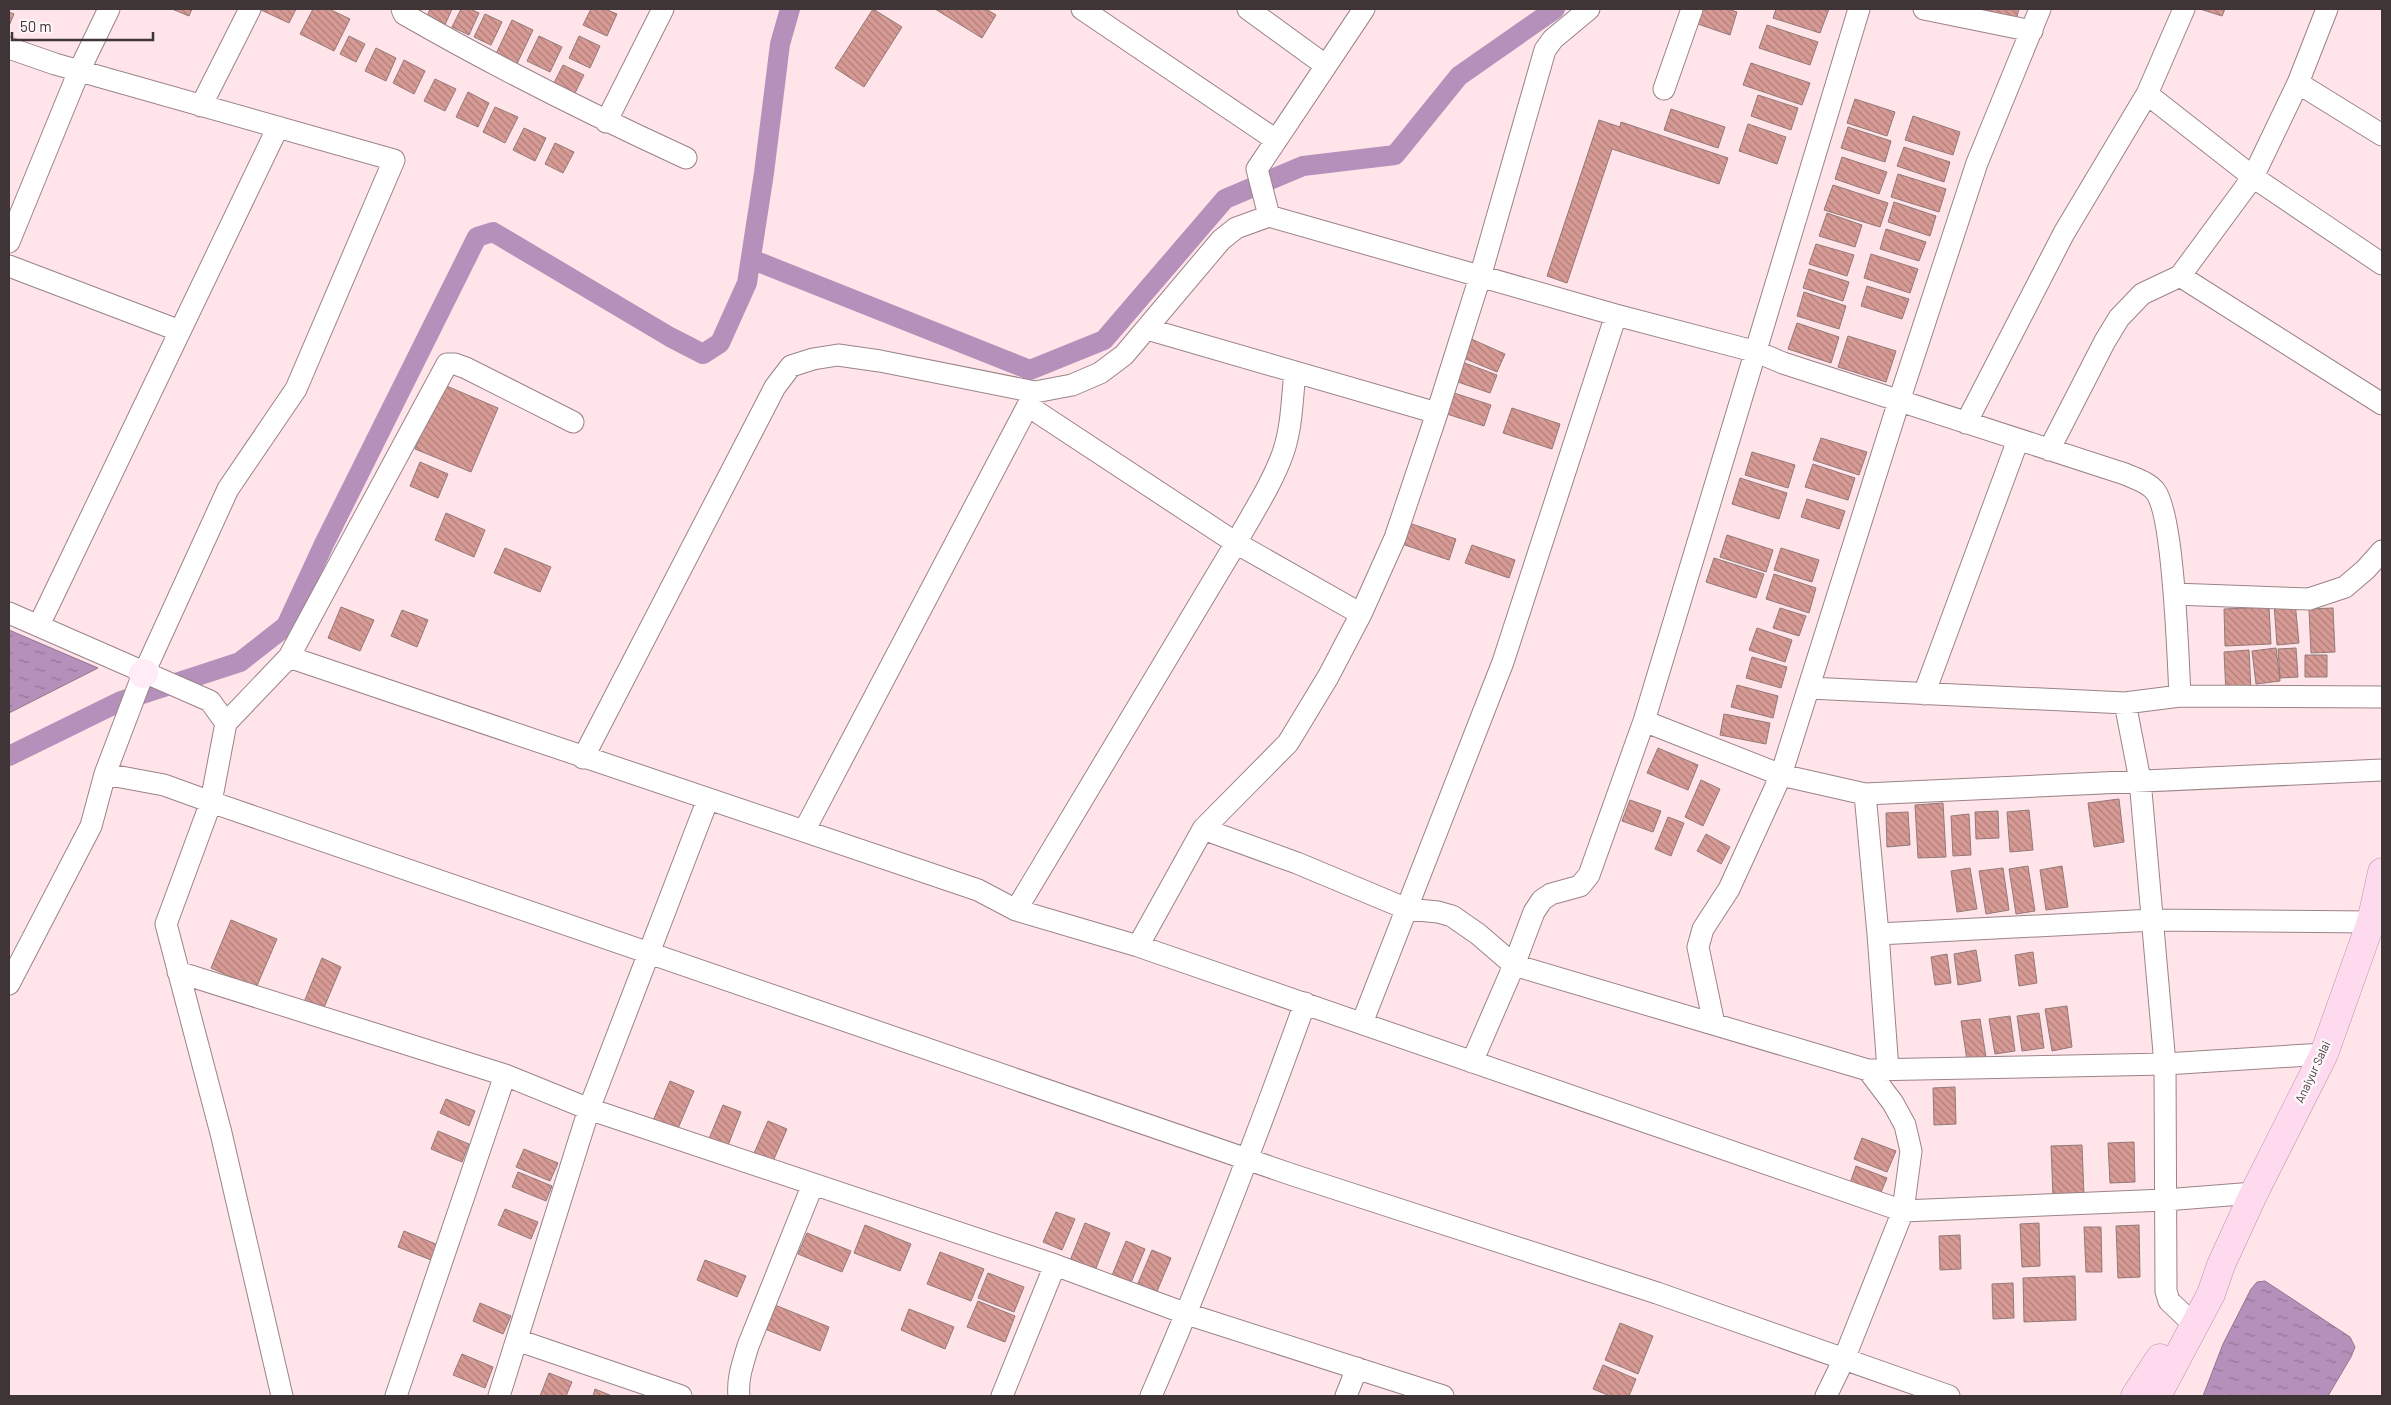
<svg xmlns="http://www.w3.org/2000/svg" width="2391" height="1405" font-family="Barlow,sans-serif">
<style>
.water{fill:url(#water-ripples);stroke:#927593}
.lines{fill:none;stroke-linecap:round;stroke-linejoin:round}
.canal{stroke:#b590ba;stroke-width:20}
.building{fill:url(#building-back-hatch);stroke:#927a78}
.street-casing{stroke:#9b8388;stroke-width:23}
.secondary-casing{stroke:#9b8388;stroke-width:29}
.primary-casing{stroke:#bb90a7;stroke-width:29}
.street{stroke:#fff;stroke-width:21}
.secondary{stroke:#ffecf7;stroke-width:28}
.primary{stroke:#fedaef;stroke-width:28}
.labels{text-anchor:middle;stroke-width:5;stroke-linejoin:round;paint-order:stroke}
.street-label{font-size:12px;fill:#3f3537;stroke:#fdf7f9}
</style>
<defs>
<pattern id="water-ripples" width="26" height="14" patternUnits="userSpaceOnUse" patternTransform="scale(1.25)"><rect width="26" height="14" fill="#b590ba"/><path d="M2 4q2-2 4 0t4 0M15 11q2-2 4 0t4 0" fill="none" stroke="#957698"/></pattern>
<pattern id="building-back-hatch" width="6" height="6" patternUnits="userSpaceOnUse" patternTransform="scale(1.25)"><rect width="6" height="6" fill="#d79a95"/><path d="M-1 5l2 2M0 0l6 6M5-1l2 2" fill="none" stroke="#b07e7a"/></pattern>
</defs>
<rect width="100%" height="100%" fill="#ffe4e9"/>
<!-- water -->
<path class="water" d="M9 630 98 668 9 713Z
M2265 1281 2350 1337 2355 1347 2351 1357 2328 1396H2203L2223 1344 2251 1289 2257 1282Z"/>
<g class="lines">
<!-- canal -->
<path class="canal" d="M751 259 1030 370 1104 340 1225 199 1303 166 1395 155 1459 76 1555 9
M9 756 121 701 240 662 286 626 324 544 477 237 493 232 670 337 703 354 720 343 747 283 764 173 780 44 790 9"/>
</g>
<!-- building -->
<path class="building" d="M172 9H192L189 16Z
M259 9H296L289 23Z
M313 9H329L350 19 334 51 300 34Z
M430 9H452L444 27 426 19Z
M461 9H470L479 13 469 35 452 27Z
M591 9H605L617 14 607 36 583 25Z
M873 9 902 27 864 87 835 68Z
M935 9H986L996 15 982 38Z
M1697 9H1728L1737 12 1730 35 1692 22Z
M1776 9H1829L1820 33 1773 18Z
M1981 9H2019L2016 20Z
M2200 9H2225L2222 16Z
M9 12 14 14 9 26Z
M485 14 502 22 491 45 474 37Z
M512 20 533 30 515 68 494 58Z
M1767 25 1818 42 1810 65 1759 48Z
M349 36 365 44 356 62 340 54Z
M539 36 562 47 550 72 527 61Z
M579 36 600 46 590 68 569 58Z
M376 48 396 58 386 81 365 71Z
M404 60 425 71 414 94 393 83Z
M1751 63 1810 83 1802 105 1743 85Z
M563 65 584 75 574 95 553 85Z
M435 79 456 89 445 111 424 101Z
M468 92 489 103 478 127 456 117Z
M1758 95 1798 108 1791 130 1751 116Z
M1855 99 1895 112 1887 136 1847 123Z
M495 107 518 117 505 143 483 132Z
M1671 109 1725 127 1718 148 1664 130Z
M1913 116 1960 132 1953 155 1905 140Z
M1599 120 1620 127 1621 122 1728 158 1719 184 1612 149 1567 283 1547 276Z
M1748 124 1786 137 1777 164 1739 151Z
M1848 127 1891 141 1885 162 1841 148Z
M524 128 546 138 535 161 513 150Z
M555 143 574 152 563 173 545 164Z
M1904 147 1950 162 1944 182 1897 166Z
M1842 157 1887 172 1879 194 1835 179Z
M1898 174 1946 189 1939 212 1891 197Z
M1833 185 1888 203 1880 227 1824 210Z
M1894 202 1936 216 1930 236 1888 222Z
M1827 213 1862 225 1855 247 1819 236Z
M1886 229 1926 242 1919 261 1880 249Z
M1816 244 1854 255 1847 276 1809 264Z
M1871 254 1918 269 1910 293 1864 278Z
M1809 269 1849 282 1843 301 1803 288Z
M1867 286 1909 299 1902 319 1861 306Z
M1804 292 1846 306 1839 329 1797 316Z
M1797 323 1839 337 1831 363 1788 349Z
M1848 336 1896 351 1886 382 1838 367Z
M1469 338 1505 354 1497 372 1461 357Z
M1462 362 1497 375 1490 393 1455 381Z
M442 384 498 408 471 472 415 449Z
M1454 393 1491 405 1484 426 1447 414Z
M1512 408 1560 424 1552 449 1503 433Z
M1821 438 1867 452 1859 475 1813 460Z
M1752 452 1795 465 1788 488 1745 475Z
M420 462 448 474 438 498 410 486Z
M1813 464 1855 478 1848 500 1805 487Z
M1740 478 1787 493 1779 519 1732 504Z
M1807 499 1845 511 1839 529 1801 517Z
M446 513 485 530 474 557 435 540Z
M1409 523 1456 539 1449 560 1402 544Z
M1727 535 1773 550 1766 572 1720 557Z
M1472 545 1515 560 1509 578 1465 563Z
M505 548 551 567 540 592 494 573Z
M1781 548 1819 560 1812 582 1774 570Z
M1714 558 1764 574 1756 598 1706 582Z
M1774 574 1816 588 1809 613 1766 599Z
M2295 602 2299 643 2277 645 2274 604Z
M341 607 374 620 360 651 328 638Z
M2269 607 2271 644 2225 646 2224 609Z
M1780 608 1806 616 1799 636 1773 628Z
M2333 608 2335 652 2311 653 2309 609Z
M402 610 428 620 417 647 391 636Z
M1757 628 1792 640 1785 662 1749 650Z
M2276 648 2280 681 2256 684 2252 651Z
M2296 648 2298 677 2280 678 2278 649Z
M2249 650 2251 692 2226 694 2224 652Z
M2305 655H2327V677H2305Z
M1752 657 1787 667 1781 688 1746 678Z
M1737 685 1778 696 1773 718 1731 707Z
M1724 714 1770 723 1766 744 1720 735Z
M1658 748 1698 765 1688 790 1647 773Z
M1701 780 1720 789 1703 826 1685 817Z
M2119 799 2124 842 2094 847 2088 803Z
M1630 800 1661 811 1653 832 1622 821Z
M1943 803 1946 857 1918 858 1915 805Z
M2029 810 2033 850 2010 852 2007 812Z
M1998 811 1999 838 1976 839 1975 812Z
M1908 812 1910 845 1887 847 1886 813Z
M1969 814 1971 855 1953 856 1951 816Z
M1668 817 1684 823 1671 856 1655 849Z
M1706 834 1730 847 1721 864 1697 851Z
M2028 866 2035 911 2016 914 2009 869Z
M2062 866 2068 907 2046 910 2040 870Z
M1970 868 1977 909 1957 912 1951 871Z
M2003 868 2009 910 1986 914 1979 871Z
M231 920 277 939 256 988 211 968Z
M1976 950 1981 981 1958 985 1954 954Z
M2033 952 2037 983 2019 986 2015 955Z
M1947 954 1951 983 1935 985 1931 957Z
M322 958 341 967 323 1010 304 1002Z
M2067 1006 2072 1047 2052 1051 2045 1009Z
M2039 1013 2044 1048 2022 1051 2017 1016Z
M2010 1016 2015 1051 1995 1054 1989 1019Z
M1980 1019 1986 1057 1967 1060 1961 1021Z
M670 1081 694 1091 676 1133 652 1123Z
M1955 1087 1956 1124 1934 1125 1933 1088Z
M446 1099 475 1111 469 1126 440 1113Z
M723 1105 741 1112 727 1148 708 1141Z
M768 1121 787 1129 771 1166 752 1158Z
M438 1131 469 1144 462 1162 431 1149Z
M1862 1138 1896 1151 1887 1172 1854 1159Z
M2134 1142 2135 1182 2110 1183 2108 1143Z
M2082 1145 2084 1196 2053 1197 2051 1146Z
M524 1149 558 1163 550 1181 516 1167Z
M1856 1166 1887 1178 1879 1197 1849 1186Z
M518 1172 552 1186 546 1201 512 1187Z
M505 1209 538 1222 531 1239 498 1225Z
M1056 1212 1075 1219 1062 1250 1043 1242Z
M1085 1223 1110 1233 1094 1273 1069 1263Z
M2039 1223 2040 1266 2022 1267 2020 1224Z
M865 1225 911 1244 900 1271 854 1253Z
M2139 1225 2140 1277 2118 1278 2116 1226Z
M2084 1227H2101L2102 1272H2086Z
M404 1231 438 1245 431 1260 398 1247Z
M807 1233 851 1251 842 1272 798 1254Z
M1960 1235 1961 1269 1940 1270 1939 1236Z
M1126 1241 1145 1249 1130 1285 1111 1278Z
M1152 1250 1171 1258 1155 1296 1136 1288Z
M940 1252 984 1269 971 1301 927 1284Z
M705 1260 746 1276 737 1297 697 1280Z
M988 1273 1024 1287 1014 1312 978 1298Z
M2075 1276 2076 1320 2024 1322 2023 1278Z
M2013 1283 2014 1318 1993 1319 1992 1284Z
M978 1301 1015 1316 1005 1342 967 1327Z
M480 1303 511 1316 503 1334 473 1321Z
M775 1305 829 1327 820 1351 765 1329Z
M909 1309 954 1327 945 1349 901 1330Z
M1620 1323 1653 1336 1638 1374 1605 1360Z
M462 1354 493 1367 485 1388 453 1375Z
M1603 1365 1636 1379 1629 1396H1610L1593 1389Z
M549 1373 572 1382 566 1396H540Z
M595 1389 612 1396H593Z"/>
<g class="lines">
<!-- street casing -->
<g class="street-casing">
<path id="street" d="M402 9 404 14C496 67 590 114 686 158
M1082 9 1276 140
M1248 9 1325 65
M1364 9 1257 169 1269 216 1616 315 1757 352 1783 363 2125 474C2136 479 2148 482 2155 491 2174 514 2178 660 2180 696L2382 697
M1924 9 2032 31
M9 48 55 64 394 160 296 389 228 489 144 673
M2298 83 2382 135
M1664 89 1692 9
M2147 94 2253 177 2382 264
M201 106 250 9
M606 122 663 9
M9 242 79 71 109 9
M9 266 180 331
M2180 276 2382 404
M1147 329 1437 413
M1028 406 1236 543 1361 614
M1966 423 2064 233 2147 94 2184 9
M2049 450 2105 341 2119 318 2142 294 2180 276 2253 177 2298 83 2327 9
M2174 594 2309 599 2345 587 2366 569 2382 551
M9 613 210 701 226 723 211 802 1293 1175 1657 1293 1949 1396
M39 625 278 127
M289 657 447 364H455L466 368 573 422
M143 674 105 774 164 785 211 802 166 924 221 1133 282 1396
M1809 688 2125 703 2180 696
M1924 694 2018 440
M2125 703 2140 780 2165 1064 2166 1291 2169 1301 2187 1318
M1644 721 1781 775 1865 794 2382 770
M226 723 289 657 978 890 1016 910 1138 946 1903 1211 2165 1200 2254 1193
M583 758 775 387 791 366 813 359 838 355 880 361 1035 392 1072 385 1100 373 1124 355 1221 240 1236 228 1269 216
M1865 794 1878 934 1888 1070
M1203 829 1297 863 1407 909 1438 912 1452 916 1478 934 1514 965 1868 1070 2165 1064 2324 1054
M804 831 1035 392
M1016 910 1236 543C1252 514 1272 484 1283 453 1292 427 1292 399 1295 372
M1878 934 2153 920 2371 922
M1138 946 1203 829 1288 743 1328 677 1361 614 1395 538 1437 413 1480 277 1545 50 1553 39 1589 9
M178 972 505 1075 589 1109 1055 1265
M9 984 91 826 105 774
M1362 1023 1503 662 1616 315
M1714 1024 1698 947 1703 929 1729 889 1781 775 1899 401 1977 163 2040 9
M1472 1062 1514 965 1534 912 1542 900 1551 894 1580 886 1589 875 1644 721 1859 9
M517 1340 681 1396
M396 1396 505 1075
M499 1396 589 1109 708 799
M739 1396C737 1379 743 1363 748 1346L813 1184
M1002 1396 1055 1265 1187 1314 1443 1396
M1151 1396C1207 1267 1257 1136 1305 1003
M1346 1396 1357 1368
M1826 1396 1844 1359 1903 1211 1911 1151 1905 1125 1893 1103 1868 1070"/>
</g>
<!-- secondary casing -->
<g class="secondary-casing">
<path id="secondary" d="M143 674 144 673"/>
</g>
<!-- primary casing -->
<g class="primary-casing">
<path id="primary" d="M2135 1396 2160 1358
M2157 1396 2211 1294 2221 1265 2254 1193 2324 1054 2371 922 2382 872"/>
</g>
<!-- street -->
<use href="#street" class="street"/>
<!-- secondary -->
<use href="#secondary" class="secondary"/>
<!-- primary -->
<use href="#primary" class="primary"/>
</g>
<g class="labels">
<!-- street labels -->
<g class="street-label">
<text transform="translate(2313 1072) rotate(-65)" y="4">Anaiyur Salai</text>
</g>
</g>
<!-- border -->
<rect width="2391" height="1405" fill="none" stroke="#3f3537" stroke-width="20"/>
<!-- scale -->
<path d="M12 32v8h141v-8" fill="none" stroke="#3f3537" stroke-width="2.5"/>
<text x="20" y="32" font-size="15" fill="#3f3537" stroke="#fdf7f9" stroke-width="4" paint-order="stroke">50 m</text>
</svg>
